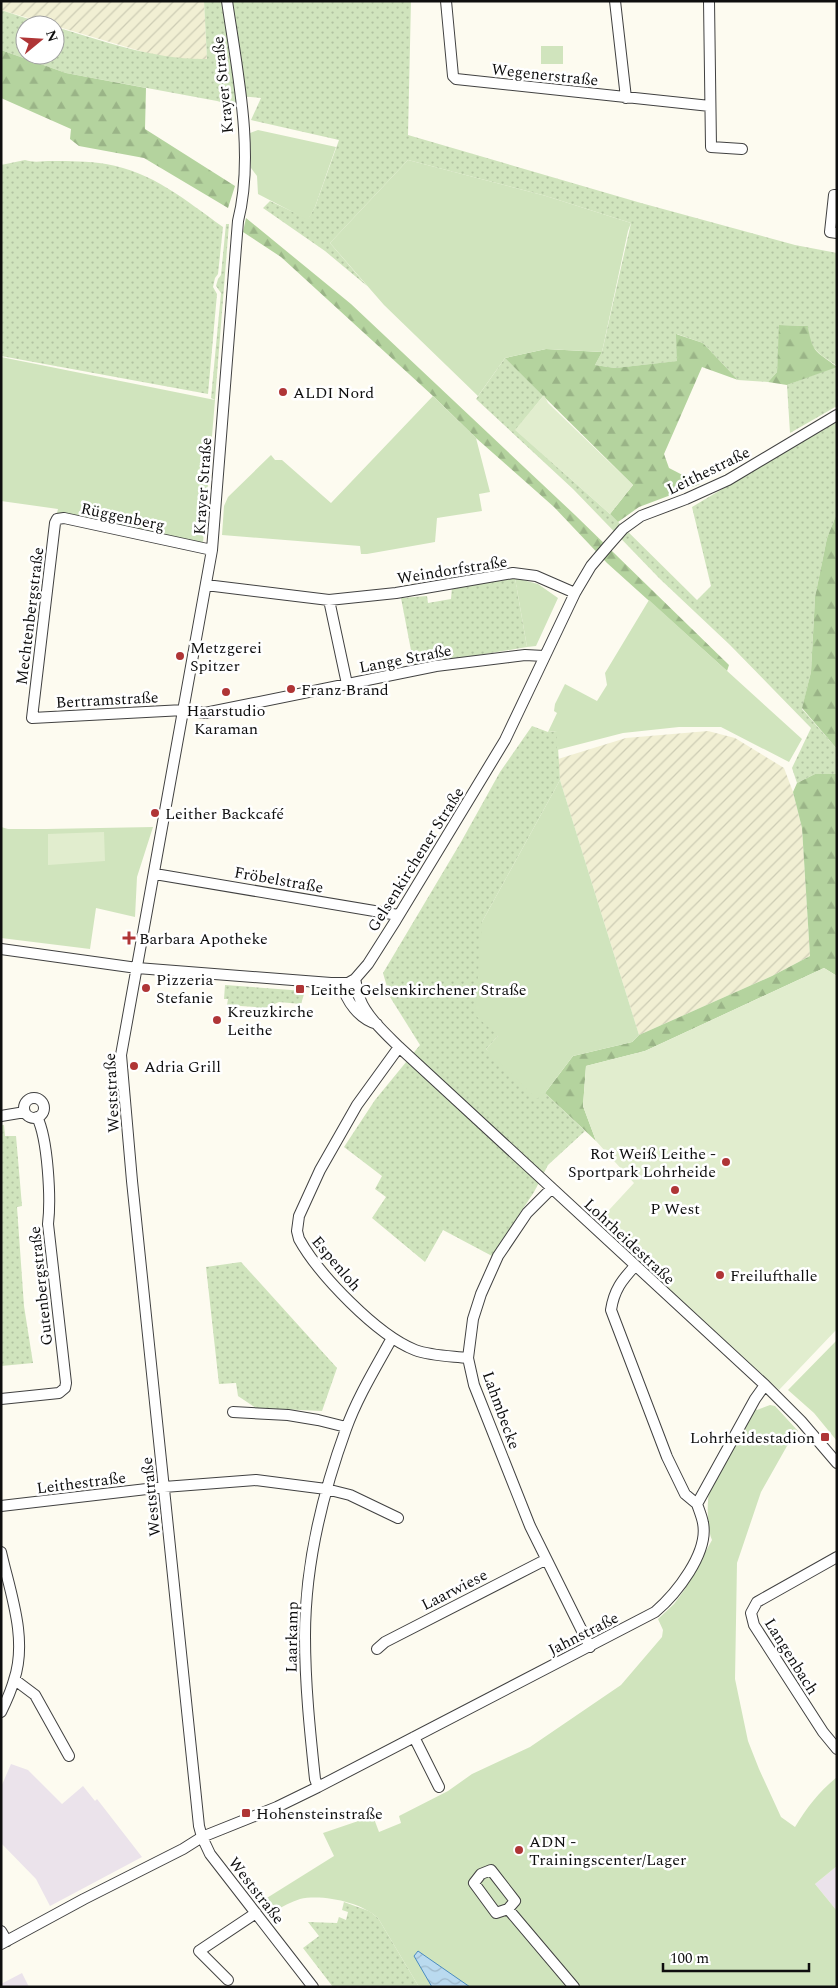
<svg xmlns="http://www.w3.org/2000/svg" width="838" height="1988" font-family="Spectral,serif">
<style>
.industrial{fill:#ebe3eb}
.farmland{fill:url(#farmland-furrows)}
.grass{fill:url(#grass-dots)}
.forest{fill:url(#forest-firs)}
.park{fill:#d0e4bd}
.pitch{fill:#e1edce}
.water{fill:url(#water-waves);stroke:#498bbf}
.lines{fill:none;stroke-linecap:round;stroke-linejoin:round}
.minor-casing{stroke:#414141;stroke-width:12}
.minor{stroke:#fff;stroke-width:10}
.poi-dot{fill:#af3536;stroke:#fff;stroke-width:2}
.labels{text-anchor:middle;stroke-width:5;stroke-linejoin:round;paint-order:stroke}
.street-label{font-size:16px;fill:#0e0e0e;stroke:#fff}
.poi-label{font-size:16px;fill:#0e0e0e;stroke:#fff;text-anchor:start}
</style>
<defs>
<pattern id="farmland-furrows" width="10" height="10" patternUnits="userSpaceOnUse" patternTransform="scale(1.25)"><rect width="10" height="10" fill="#f1efd3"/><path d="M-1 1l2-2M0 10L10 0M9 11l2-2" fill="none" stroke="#cdccb4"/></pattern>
<pattern id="grass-dots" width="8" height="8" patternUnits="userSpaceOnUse" patternTransform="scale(1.25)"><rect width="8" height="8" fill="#d0e4bd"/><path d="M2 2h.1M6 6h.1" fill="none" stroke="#b1c2a1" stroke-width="1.8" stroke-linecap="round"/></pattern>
<pattern id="forest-firs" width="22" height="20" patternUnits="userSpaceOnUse" patternTransform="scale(1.25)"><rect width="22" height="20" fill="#b4d39e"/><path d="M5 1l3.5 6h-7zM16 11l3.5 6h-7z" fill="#9ab487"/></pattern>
<pattern id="water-waves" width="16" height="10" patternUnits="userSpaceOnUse" patternTransform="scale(1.25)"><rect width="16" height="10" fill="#badaef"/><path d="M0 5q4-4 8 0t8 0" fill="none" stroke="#9fbacc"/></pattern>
</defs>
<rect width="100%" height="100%" fill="#fdfbf0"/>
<!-- industrial -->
<path class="industrial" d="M11 1764 28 1770 62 1804 83 1786 95 1801 97 1799 142 1857 50 1906 36 1879 1 1843V1787Z
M837 1866V1911L815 1884Z
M22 1973 29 1987H1V1984Z"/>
<!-- farmland -->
<path class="farmland" d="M1 1H204L207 59H184L157 56 1 10Z
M708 731 735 738 784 768 793 792 802 828 810 956 772 976 639 1035 560 780 558 759 626 738Z"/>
<!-- grass -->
<path class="grass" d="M204 1H411L408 135 641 203 795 245 837 253V406L790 433 787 385 837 366 821 355 810 344 808 326 780 325 777 372 768 382 738 380 703 343 677 334 678 361 615 368 595 365 602 352 631 223 546 196 408 160 330 243 367 286 325 251 263 208 270 201 308 219 315 207 339 140 251 120 261 98 240 96 241 108 217 101 66 73 1 50V10L47 25H25V55H55V27C105 41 154 60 207 59Z
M25 160C34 163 42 161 52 161 69 161 88 161 106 164 153 172 185 200 223 227L218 274 215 278 213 287 217 294 208 394 1 356V165Z
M226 224H229L215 400 211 398 221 293 216 286 218 279 221 275Z
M505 358 544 395 516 430 610 514 697 600 711 586 692 507 837 421V513L827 538 815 597 811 672 802 709 837 749V774H815L797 783 792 768 811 728 730 645 660 579 573 489 476 399Z
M515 578 527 647 414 666 401 598 427 596 428 603 451 599 452 587Z
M532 726 548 732 557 731 560 780 482 922 498 1036 486 1049 545 1093 585 1131 548 1165 534 1192 492 1256 443 1230 425 1262 372 1218 386 1197 375 1189 382 1176 344 1147 375 1100 420 1045 390 997 383 973 461 842 500 772Z
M225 985 305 991 301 1004 279 1002 261 1010 255 1007 227 1005 228 999H224Z
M1 1125H4L5 1136H16L22 1206 17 1207 24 1306 33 1363 1 1366Z
M241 1262 337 1368 322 1411 256 1408 238 1396 236 1383 219 1384 206 1267Z
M344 1902 369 1911 378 1918 419 1987H333L303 1948 319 1936 308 1922 337 1923 339 1917 346 1920 348 1912 342 1910Z"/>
<!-- forest -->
<path class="forest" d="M1 50 66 73 146 88 145 129 235 186 228 208 144 158 79 146 70 139 71 129 1 98Z
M246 218 351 304 575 515 729 665 727 671 607 563 554 507 476 438 433 396 281 257 243 232Z
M779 325 808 326C812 354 817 351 837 367L787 385 768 382 777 372Z
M676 334 703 343 738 380 702 367 664 454 669 468 700 484 639 507 618 522 610 514 633 485 505 358 546 349 602 352 595 365 615 368 677 361Z
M837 513V749L802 708 811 672 815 597 827 538Z
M815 774H837V976L824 968 645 1051 586 1066 583 1106 596 1141 545 1093 573 1056 632 1042 639 1035 772 976 810 956 802 828 793 792 797 783Z"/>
<!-- park -->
<path class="park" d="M541 46H563V64H541Z
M258 130 336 147 315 207 308 220 258 194 257 176 251 168 250 133Z
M408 160 546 196 631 223 628 231 602 352 546 349 505 358 478 396 384 305 330 243Z
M1 357 215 400 203 543 57 513 58 509 1 501Z
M433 396 476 438 490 492 479 494 482 511 437 518 435 542 367 554H361L360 546 222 535 224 506 228 497 271 455 275 460H282L331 503Z
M515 578 538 584 558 598 536 646 527 647Z
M649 600 802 739 789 762 721 727H679L623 733 557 750V731L548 732 557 713 554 711 555 704 565 684 597 701 607 685 605 673Z
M560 780 639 1035 632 1042 573 1056 545 1093 537 1099 486 1049 498 1036 475 1015 482 922Z
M1 827 8 829H46L153 827 137 877 135 917 96 908 90 949 1 938Z
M837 1340V1441L814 1413 788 1390Z
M770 1405 775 1406 798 1431 787 1446 761 1492 737 1563 735 1679 748 1741 759 1769 781 1817 795 1827C807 1807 819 1792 837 1777V1866L815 1884 837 1911V1987H419L378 1918C361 1902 322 1894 300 1899 291 1902 283 1906 275 1911L268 1902 265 1904 262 1901 334 1856 323 1833 373 1816 379 1832 401 1823 399 1816 448 1791 472 1774 530 1747 621 1685 662 1637 663 1630 658 1619 674 1604 685 1589 712 1540C707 1529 707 1504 709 1492L755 1408 757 1410Z"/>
<!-- pitch -->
<path class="pitch" d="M544 395 548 403 633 485 610 514 515 430Z
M104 832 105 861 48 865V834Z
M824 968 837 976V1329L779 1390 597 1223 634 1183 596 1141 583 1106 586 1066 645 1051Z"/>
<!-- water -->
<path class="water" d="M418 1951 470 1987H432L414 1956Z"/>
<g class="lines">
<!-- minor casing -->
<g class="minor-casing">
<path id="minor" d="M227 1C237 70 255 154 238 221L212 550 121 1055 132 1181 199 1826 202 1837 210 1854 313 1987
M446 1 453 76 456 79 710 106
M615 1 626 98
M709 1 711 147 742 149
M837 195H834L830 232 837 233
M212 550 64 518 57 519 55 523 32 718 184 710 205 713 436 666 525 655 544 656
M206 585 329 600 396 593 513 573 536 576 575 593
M329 600 347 684
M155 874 398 915
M1 949 137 968 331 983H348L355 979 368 964 396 920 505 740 575 593 591 566 608 546 623 529 641 516 686 499 728 480 837 415
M355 979C357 986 357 993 360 999 366 1016 386 1034 399 1047L765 1385 801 1421 837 1463
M342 984C346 1001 359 1019 377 1024
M399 1047 357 1105 320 1170 299 1216 297 1231 299 1239C319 1275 377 1335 415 1350 431 1356 451 1356 468 1358
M24 1108a10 10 0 1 1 20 0a10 10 0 1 1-20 0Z
M1 1116 25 1112
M551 1189 527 1213 498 1256 481 1294 473 1319 468 1358 474 1385 530 1526 590 1647
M635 1266C622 1280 614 1290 611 1310L667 1457 685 1494 697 1504
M1 1399 59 1393 65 1388 66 1383 48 1224C51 1199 48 1139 37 1117
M233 1412 288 1415 318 1420 346 1427
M1 1506 164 1487 256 1480 326 1489 350 1495 398 1518
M1 1552C10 1592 28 1639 14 1680 11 1691 6 1702 1 1712
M837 1557 757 1602 751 1613 754 1625 823 1732 837 1749
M377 1649 385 1642 545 1560
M15 1680 35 1695 69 1756
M414 1737 439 1787
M318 1787 315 1779C310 1732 305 1684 305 1636 305 1565 322 1495 346 1429 357 1398 376 1367 392 1338
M491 1870 515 1901 508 1909 496 1913 474 1883 481 1874Z
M508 1909 574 1987
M1 1931 7 1941
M1 1944 84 1899 183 1849 202 1837 277 1807 318 1787 655 1612C676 1594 709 1553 703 1523 702 1517 699 1510 697 1504L755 1399 765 1385
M228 1980 199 1951 256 1913"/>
</g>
<!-- minor -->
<use href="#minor" class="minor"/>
</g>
<!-- markers -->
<g class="poi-dot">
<circle cx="283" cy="392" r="5"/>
<circle cx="180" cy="656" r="5"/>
<circle cx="291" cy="689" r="5"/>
<circle cx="226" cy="692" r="5"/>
<circle cx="155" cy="813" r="5"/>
<path d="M126.5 930.5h5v5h5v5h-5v5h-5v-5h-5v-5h5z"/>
<circle cx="146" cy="988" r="5"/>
<rect x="295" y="984" width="10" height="10" rx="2.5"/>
<circle cx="217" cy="1020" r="5"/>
<circle cx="134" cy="1066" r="5"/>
<circle cx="726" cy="1162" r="5"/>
<circle cx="675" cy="1190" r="5"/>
<circle cx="720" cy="1275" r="5"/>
<rect x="820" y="1432" width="10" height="10" rx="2.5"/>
<rect x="241" y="1808" width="10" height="10" rx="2.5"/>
<circle cx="519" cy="1850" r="5"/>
</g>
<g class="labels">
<!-- street labels -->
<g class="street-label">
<text transform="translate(545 74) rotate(6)" y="6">Wegenerstraße</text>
<text transform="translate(222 85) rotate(-96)" y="6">Krayer Straße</text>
<text transform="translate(708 470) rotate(-26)" y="6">Leithestraße</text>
<text transform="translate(202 486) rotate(-86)" y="6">Krayer Straße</text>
<text transform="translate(123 516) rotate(12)" y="6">Rüggenberg</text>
<text transform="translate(452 569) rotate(-9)" y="6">Weindorfstraße</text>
<text transform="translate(29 616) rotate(-83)" y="6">Mechtenbergstraße</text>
<text transform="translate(405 658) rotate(-11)" y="6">Lange Straße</text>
<text transform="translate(107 699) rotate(-3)" y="6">Bertramstraße</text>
<text transform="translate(415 859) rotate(-58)" y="6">Gelsenkirchener Straße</text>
<text transform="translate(279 879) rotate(10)" y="6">Fröbelstraße</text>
<text transform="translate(111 1093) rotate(-93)" y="6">Weststraße</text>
<text transform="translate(630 1241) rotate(43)" y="6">Lohrheidestraße</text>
<text transform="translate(337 1263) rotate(50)" y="6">Espenloh</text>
<text transform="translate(40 1286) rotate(-96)" y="6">Gutenbergstraße</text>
<text transform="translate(502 1410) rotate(70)" y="6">Lahmbecke</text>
<text transform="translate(81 1482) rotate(-7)" y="6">Leithestraße</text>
<text transform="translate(150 1497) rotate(-96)" y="6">Weststraße</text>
<text transform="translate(454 1589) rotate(-27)" y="6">Laarwiese</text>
<text transform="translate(583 1633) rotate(-27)" y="6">Jahnstraße</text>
<text transform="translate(291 1637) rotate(-89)" y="6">Laarkamp</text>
<text transform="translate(792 1656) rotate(58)" y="6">Langenbach</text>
<text transform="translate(257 1890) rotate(52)" y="6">Weststraße</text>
</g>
<!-- poi labels -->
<g class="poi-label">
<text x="293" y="398">ALDI Nord</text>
<text x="190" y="653">Metzgerei<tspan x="190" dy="18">Spitzer</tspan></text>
<text x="301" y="695">Franz Brand</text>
<text x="226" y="716" text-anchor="middle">Haarstudio<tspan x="226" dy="18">Karaman</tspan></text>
<text x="165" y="819">Leither Backcafé</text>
<text x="139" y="944">Barbara Apotheke</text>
<text x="156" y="985">Pizzeria<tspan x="156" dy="18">Stefanie</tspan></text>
<text x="310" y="995">Leithe Gelsenkirchener Straße</text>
<text x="227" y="1017">Kreuzkirche<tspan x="227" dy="18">Leithe</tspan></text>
<text x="144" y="1072">Adria Grill</text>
<text x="716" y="1159" text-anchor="end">Rot Weiß Leithe -<tspan x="716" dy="18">Sportpark Lohrheide</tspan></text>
<text x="675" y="1214" text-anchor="middle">P West</text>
<text x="730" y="1281">Freilufthalle</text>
<text x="815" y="1443" text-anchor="end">Lohrheidestadion</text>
<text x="256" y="1819">Hohensteinstraße</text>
<text x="529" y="1847">ADN -<tspan x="529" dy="18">Trainingscenter/Lager</tspan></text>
</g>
</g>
<!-- border -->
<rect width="838" height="1988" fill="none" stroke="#0e0e0e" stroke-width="5"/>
<!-- north arrow -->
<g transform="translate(40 40) rotate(72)"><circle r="24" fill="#ffffff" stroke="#9f9f9f"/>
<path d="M0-4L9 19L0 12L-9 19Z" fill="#af3536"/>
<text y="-8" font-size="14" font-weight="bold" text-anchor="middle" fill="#0e0e0e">N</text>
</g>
<!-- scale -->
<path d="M663 1963v8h146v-8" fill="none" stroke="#0e0e0e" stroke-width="2.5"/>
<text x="670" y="1963" font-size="15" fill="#0e0e0e" stroke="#ffffff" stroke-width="4" paint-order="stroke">100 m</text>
</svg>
